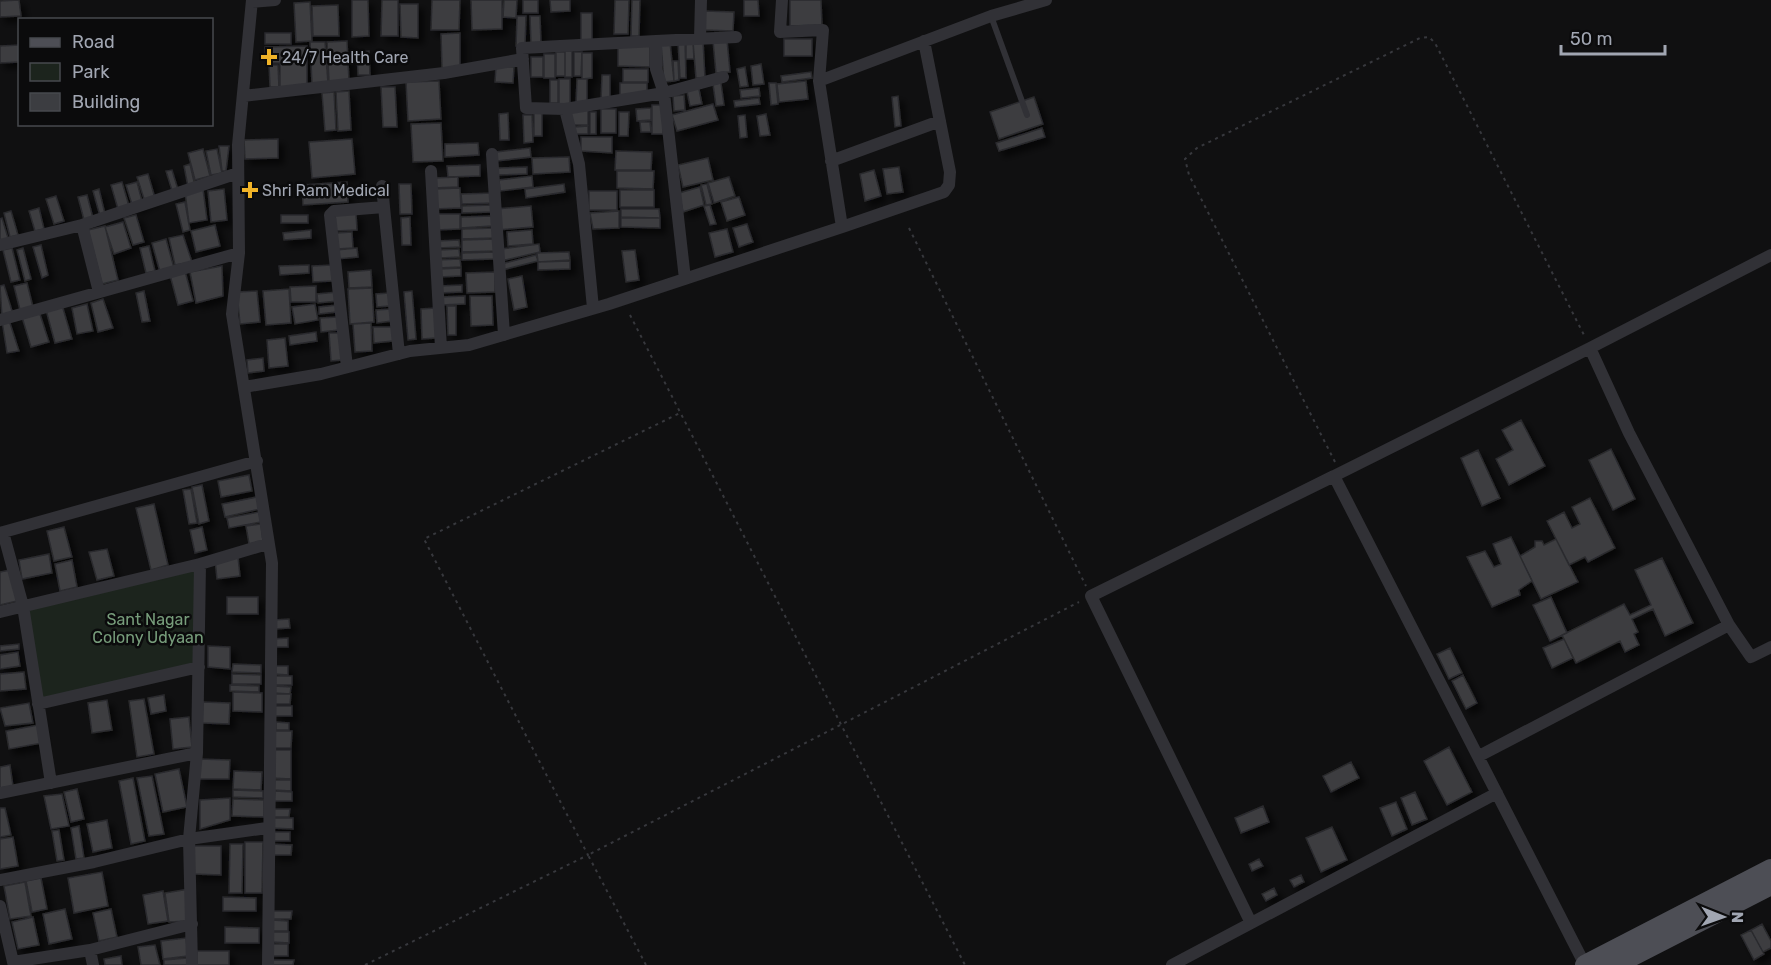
<svg xmlns="http://www.w3.org/2000/svg" width="1771" height="965" font-family="Rubik,sans-serif">
<style>
.green{fill:#1c241d}
.building{fill:#3c3d41;stroke:#2a2a2d;stroke-width:1.5;filter:url(#shadow)}
.lines{fill:none;stroke-linecap:round;stroke-linejoin:round}
.path{stroke:#37383d;stroke-width:2;stroke-dasharray:3 4.5;stroke-linecap:butt}
.service{stroke:#313136;stroke-width:6}
.minor{stroke:#313136;stroke-width:12}
.primary{stroke:#4d4e55;stroke-width:20}
.poi-dot{fill:#f0b328;stroke:#0b0b0c;stroke-width:2}
.labels{text-anchor:middle;stroke-width:5;stroke-linejoin:round;paint-order:stroke}
.poi-label{font-size:16px;fill:#a1a6b2;stroke:#0b0b0c;text-anchor:start}
.park-label{font-size:16px;fill:#779d7b;stroke:#0b0b0c}
</style>
<defs>
<filter id="shadow"><feDropShadow dx="5.5" dy="5.5" stdDeviation="3" flood-color="#0009"/></filter>
</defs>
<rect width="100%" height="100%" fill="#101011"/>
<!-- green -->
<path class="green" d="M200 564 199 667 38 704 23 606Z"/>
<!-- building -->
<path class="building" d="M19 0 21 16 0 17V1Z
M352 0H368L369 36 352 37Z
M382 0H398V36H381Z
M432 0H460L459 30H431Z
M471 0H502V29L472 30Z
M504 0H517L516 18 503 17Z
M523 0H538V13H523Z
M550 0H570V11L551 12Z
M615 0H629L628 34H614Z
M632 0H640L639 36H631Z
M744 0H758L759 16H744Z
M790 0H821L822 25 790 26Z
M310 2 312 41 296 42 294 3Z
M400 4H418V38L401 37Z
M338 5 339 36H313L312 6Z
M705 11 734 12 733 31 705 30Z
M581 13H592V42H581Z
M517 16H526L525 46H516Z
M530 16H540L541 43 531 44Z
M265 33H291V44H265Z
M460 33V68H442L441 34Z
M784 39H812V56H784Z
M727 40 730 72 716 73 713 41Z
M347 41 349 81 329 82 327 42Z
M678 41H685L686 78H680Z
M703 41 705 78H696L693 42Z
M310 42H325L328 83 312 84Z
M670 42 674 81 664 82 661 43Z
M693 42 694 59H686V43Z
M20 45V62L0 63V46Z
M618 45 650 46V67L618 66Z
M307 46V88L280 89V63H266L265 47Z
M369 51 370 75H358L357 52Z
M565 51H572V77H565Z
M556 52H565V76H556Z
M574 52H582L581 76H574Z
M582 53H592V78L582 79Z
M544 54H555V78H544Z
M531 57H543V77H531Z
M673 61H678L679 80 674 81Z
M761 64 764 84 753 85 751 66Z
M269 65H278L279 87H270Z
M496 66 514 67 513 83 495 82Z
M745 67 748 86 740 87 737 69Z
M623 69H648V82H623Z
M811 72 812 78 782 82 781 76Z
M602 75H610V100H601Z
M559 79H570V105H559Z
M577 79H587V105H576Z
M550 80H558V103H550Z
M439 81 441 119 408 121 406 82Z
M806 81 808 99 779 102 777 84Z
M620 83H647V95H620Z
M721 83 724 105 716 106 713 84Z
M769 83H776L778 104 771 105Z
M698 84 702 104 690 106 686 87Z
M381 87H395L397 127H383Z
M759 88 760 96 741 98 740 90Z
M349 91 351 130 338 131 336 92Z
M334 92 336 130 325 131 322 93Z
M684 95 685 110 674 111 673 96Z
M898 96 901 126 895 127 892 97Z
M1034 97 1043 124 999 139 990 112Z
M759 98 760 104 735 107 734 101Z
M713 104 718 120 677 131 672 115Z
M652 105H663V134H652Z
M651 108V120L637 121 636 109Z
M601 109H616V133H601Z
M571 110H588V125H571Z
M590 112H596V134H590Z
M619 112H629L628 136H619Z
M508 113 509 140H500L499 114Z
M534 113H542V136H534Z
M766 114 770 135 760 136 757 116Z
M523 115H532L533 142 524 143Z
M745 115 747 137 740 138 738 116Z
M640 122H650L651 132H641Z
M441 123 443 161 413 162 411 124Z
M588 126V134H575V127Z
M1042 128 1045 137 999 151 996 143Z
M581 137H612V153L581 151Z
M278 139V158L245 159 244 140Z
M352 139 355 174 312 178 309 142Z
M478 143 479 155 445 157V144Z
M219 146H229L226 171H222Z
M530 148 531 157 497 161 496 152Z
M203 149 210 176 195 180 188 153Z
M217 149 222 173 211 175 206 151Z
M616 151 652 152 651 170H615Z
M569 157 570 172 533 174 532 158Z
M708 158 713 180 683 187 678 165Z
M190 164 195 186 188 187 184 166Z
M480 165V176L448 177 447 166Z
M527 167V174L498 175 497 168Z
M899 167 903 192 887 194 883 169Z
M172 170 179 193 173 194 166 171Z
M874 170 881 196 865 201 860 174Z
M617 171H654L653 189 617 188Z
M148 174 155 198 145 202 137 177Z
M532 176 533 187 500 191 499 180Z
M458 177V187L433 188V178Z
M729 177 735 196 714 203 708 183Z
M122 182 129 206 118 209 111 185Z
M137 182 143 205 133 208 126 185Z
M347 182 348 202 303 205 302 185Z
M399 184H411L412 214H400Z
M564 184 565 192 526 198 525 189Z
M707 184 712 204 706 205 701 185Z
M700 187 704 205 683 212 679 193Z
M460 188 461 208 433 209V189Z
M99 189 105 214 100 216 93 191Z
M203 189 207 220 189 223 185 192Z
M224 189 227 220 211 222 208 191Z
M620 190H654V207H620Z
M589 191H617V210H589Z
M494 193V203L462 204 461 194Z
M87 195 93 218 84 220 78 197Z
M56 196 64 221 54 224 46 199Z
M739 197 745 215 727 221 721 202Z
M185 202 190 230 183 232 176 204Z
M492 205V212L462 213V206Z
M710 205 716 224 710 225 704 206Z
M531 206 533 227 497 230 496 209Z
M39 208 44 229 35 231 29 211Z
M621 209H659L660 218 621 217Z
M11 211 18 235 10 237 4 213Z
M619 211V228L593 229 590 213Z
M356 213 357 230 335 231V214Z
M435 214H460V229L435 230Z
M136 215 144 242 133 245 124 218Z
M281 215H308V223H281Z
M492 216V226L461 228V217Z
M410 217 411 245H402L401 218Z
M2 218 8 238 0 241V219Z
M621 218H660V228L621 227Z
M123 222 131 248 114 254 105 227Z
M747 224 753 242 739 247 733 228Z
M215 225 220 246 196 252 191 231Z
M105 226 118 280 102 284 88 230Z
M495 228V238L462 239V229Z
M727 229 733 252 715 257 709 233Z
M311 230V238L284 240 283 233Z
M532 230 533 244 508 246 507 232Z
M352 232 353 248 337 249V233Z
M183 235 192 262 175 265 169 238Z
M166 239 174 268 160 272 152 243Z
M495 239 496 251 462 252V240Z
M459 240 460 247 438 248 437 241Z
M539 244 540 252 501 261V249Z
M41 245 48 275 42 278 33 247Z
M149 246 155 271 146 273 140 248Z
M12 248 20 280 11 282 3 250Z
M23 248 31 279 25 281 17 250Z
M357 248 358 257 337 259 336 250Z
M459 249 460 257 440 258V250Z
M635 250 639 280 626 282 622 251Z
M495 252V259L462 260V253Z
M569 252 570 260 538 262 537 253Z
M536 255 538 261 502 270 501 264Z
M460 259 461 267 437 268 436 260Z
M570 261V269L538 270V262Z
M309 265V273L280 275 279 266Z
M332 265 333 281 313 282 312 266Z
M222 266 223 296 196 303 190 272Z
M461 268V276L439 277V269Z
M371 270 372 287 349 288 348 272Z
M185 271 193 301 178 305 170 275Z
M495 272V292L467 293 466 273Z
M522 276 527 307 514 310 508 279Z
M27 283 33 307 20 310 14 286Z
M4 285 13 314 2 317 0 286Z
M462 285V292L439 293V286Z
M316 286V302H291L290 287Z
M372 288 374 322 350 324 348 289Z
M289 289 291 323 266 325 263 291Z
M144 291 150 321 142 322 136 293Z
M257 291 260 322 240 324 237 292Z
M412 291 416 339 408 340 404 292Z
M338 292V301L318 303 317 294Z
M389 293 390 306 377 307 376 294Z
M465 296V304L440 305V297Z
M470 296H492L493 325 471 326Z
M103 299 113 328 98 332 91 303Z
M87 304 93 331 77 334 72 308Z
M315 304 318 320 295 324 292 307Z
M62 305 72 339 55 343 46 310Z
M337 305V312L319 314V307Z
M447 306H456V335H448Z
M435 308 436 338 422 339 421 309Z
M391 309 392 321 377 323 376 310Z
M39 311 49 342 31 347 22 317Z
M338 317 339 330 321 332 320 318Z
M9 320 19 351 7 353 2 321Z
M371 323 372 351 355 352 353 324Z
M373 327H394L393 341 374 343Z
M316 332 317 341 290 345 289 336Z
M329 333H340L342 360 331 361Z
M285 338 288 366 269 368 267 340Z
M263 358 264 371 248 373 247 360Z
M1521 420 1545 466 1509 485 1496 459 1513 450 1502 430Z
M1611 449 1635 499 1613 510 1589 460Z
M1478 450 1500 498 1482 506 1461 458Z
M249 475 252 491 221 497 218 481Z
M202 485 209 521 199 524 192 487Z
M191 489 197 523 189 524 183 490Z
M257 497 260 509 225 517 222 504Z
M1590 498 1615 548 1588 562 1585 557 1569 565 1547 521 1564 512 1572 528 1580 524 1572 507Z
M154 504 168 565 151 570 136 508Z
M259 512 261 522 229 528 227 518Z
M261 524 263 541 249 544 246 526Z
M64 527 72 557 54 561 47 531Z
M202 527 207 550 195 553 190 530Z
M1511 537 1532 581 1519 590 1520 595 1492 607 1467 557 1485 551 1494 567 1501 564 1493 544Z
M1556 539 1578 582 1541 599 1520 556 1535 547V541H1542L1544 545Z
M107 549 114 576 97 580 89 552Z
M49 554 52 573 22 579 19 560Z
M238 557 240 576 217 579 215 560Z
M1662 558 1693 623 1665 636 1653 609 1632 619 1638 632 1634 634 1639 645 1625 652 1620 641 1576 663 1562 635 1624 604 1630 615 1651 605 1635 570Z
M72 560 77 587 60 591 55 564Z
M10 570 17 601 0 605V572Z
M227 597H258V614H227Z
M1551 597 1567 633 1550 641 1533 605Z
M289 619 290 628 274 629 273 620Z
M288 638V647H271V639Z
M1564 639 1573 658 1552 668 1543 648Z
M19 644V649L0 651V646Z
M208 646 230 647V669L208 667Z
M1450 648 1462 673 1449 679 1437 654Z
M18 652 20 666 0 669V655Z
M233 664 261 665V673L232 672Z
M274 666H288V675L274 674Z
M24 672 26 689 0 691V674Z
M232 674 261 675V684H232Z
M1463 675 1477 703 1466 709 1452 681Z
M274 676H292V685H274Z
M230 685 259 686V692L230 691Z
M274 686 291 687 290 694 274 693Z
M233 692 262 693V712L233 711Z
M275 694H291L290 704H274Z
M164 695 166 711 151 714 148 698Z
M144 699 154 754 137 757 129 701Z
M107 700 112 730 92 733 88 703Z
M203 702 230 703 229 724 202 723Z
M29 703 33 723 5 726 0 708Z
M275 706H292V716H275Z
M189 717 192 747 173 749 170 719Z
M276 722 289 723V730H276Z
M38 725 42 743 9 749 6 731Z
M273 731H292L291 748H272Z
M1449 747 1472 792 1447 805 1424 761Z
M272 750H291V779L271 778Z
M200 759 230 760 229 779H199Z
M1351 762 1359 778 1331 792 1323 776Z
M10 765 13 786 0 788V767Z
M179 769 187 807 163 812 155 774Z
M234 771 262 772 261 790 233 789Z
M152 776 164 834 149 836 137 778Z
M133 778 145 841 131 844 119 781Z
M275 780H291V791L274 790Z
M77 789 84 819 71 822 64 792Z
M233 790 263 791V798L233 797Z
M275 791 292 792V801H274Z
M1415 792 1427 819 1412 825 1401 798Z
M62 794 69 826 51 829 44 796Z
M230 798V820L200 829V800Z
M233 799 264 800V817L232 816Z
M1396 802 1407 829 1392 836 1380 808Z
M1263 806 1269 822 1241 833 1235 818Z
M0 808H5L11 835 0 837Z
M273 809H290L289 817H273Z
M270 818H293V829L270 828Z
M107 820 112 848 93 852 87 824Z
M79 826 84 858 76 859 71 828Z
M1332 827 1347 860 1321 872 1306 838Z
M59 830 64 860 57 861 52 831Z
M272 832H290V841H272Z
M13 837 18 866 0 869V839Z
M245 842H263L262 893H245Z
M230 844H243L242 893H229Z
M271 844 292 845 291 855H271Z
M193 846H221V875L193 874Z
M1259 859 1263 866 1252 871 1249 864Z
M102 872 108 906 74 913 68 878Z
M1301 875 1304 882 1294 887 1290 880Z
M41 878 47 909 32 912 26 881Z
M25 882 31 916 10 919 4 886Z
M1274 888 1277 895 1266 901 1262 894Z
M189 889 190 921 169 922 165 893Z
M163 891 168 921 148 924 143 895Z
M223 897 256 898V911H223Z
M65 909 72 939 49 944 43 914Z
M111 909 117 937 99 941 93 913Z
M272 911H292L291 919H272Z
M33 917 39 945 18 949 12 922Z
M272 920 288 921V931H272Z
M1762 924 1771 941V948L1763 952 1751 930Z
M225 927 259 928V943H225Z
M1751 930 1764 954 1754 960 1741 935Z
M272 932H289V943L272 942Z
M186 938 188 956 163 959 161 941Z
M272 944H288V956H272Z
M155 945 160 965H141L138 947Z
M197 951H229V965H197Z
M121 956 122 965H105L104 959Z
M187 958 188 965H164V960Z
M272 960H294L293 965H272Z"/>
<g class="lines">
<!-- path -->
<path class="path" d="M909 228 1086 586
M630 315 965 965
M1335 462 1189 175 1185 159 1197 148 1420 38 1429 37 1435 43 1585 337
M365 965 588 855 424 539 680 413
M646 965 588 855 1079 602"/>
<!-- service -->
<path class="service" d="M991 16 1027 115"/>
<!-- minor -->
<path class="minor" d="M252 0 238 145 239 253 232 314 272 563 268 965
M782 0 780 32 823 30 819 81
M252 2 275 0
M700 39 701 0
M656 41 736 37
M243 96 444 73 523 59
M565 109 664 93 685 279
M492 154 504 335
M831 161 940 121
M431 171 441 348
M384 207 399 354
M82 225 99 292
M842 227 944 192 949 185 950 172 924 41
M0 245 82 225 238 173
M593 308 579 164 565 109 526 108 522 48 656 41V69L664 93 723 77
M0 320 239 253
M347 367 330 215 334 211 384 207 382 186
M244 387 321 374 410 351 469 345 609 304 842 227 819 81 991 16 1046 0
M3 532 23 606 51 783
M0 533 257 461
M0 612 200 564
M1729 625 1751 657 1771 647
M38 704 199 667
M1479 756 1729 625 1629 433 1590 348 1771 255
M0 793 197 753
M0 880 94 862 189 839 267 828
M0 906 13 962
M1251 923 1091 596 1334 476
M90 950 93 965
M14 965 13 962 90 950 192 924
M192 965 189 839 197 753 200 564 267 544
M1172 965 1497 793
M1585 965 1334 476 1590 348"/>
<!-- primary -->
<path class="primary" d="M1585 965 1771 869
M1615 965 1771 885"/>
</g>
<!-- markers -->
<g class="poi-dot">
<path d="M266 48h6v6h6v6h-6v6h-6v-6h-6v-6h6z"/>
<path d="M247 181h6v6h6v6h-6v6h-6v-6h-6v-6h6z"/>
</g>
<g class="labels">
<!-- poi labels -->
<g class="poi-label">
<text x="282" y="63">24/7 Health Care</text>
<text x="262" y="196">Shri Ram Medical</text>
</g>
<!-- park labels -->
<g class="park-label">
<text x="148" y="625">Sant Nagar<tspan x="148" dy="18">Colony Udyaan</tspan></text>
</g>
</g>
<!-- legend -->
<rect x="18" y="18" width="195" height="108" fill="#0b0b0c" stroke="#47494e" stroke-width="1.5"/>
<rect x="30" y="38" width="30" height="9" fill="#4d4e55" stroke="#47494e" stroke-width="1.5"/>
<text x="72" y="48" font-size="18" fill="#a1a6b2">Road</text>
<rect x="30" y="63" width="30" height="18" fill="#1c241d" stroke="#47494e" stroke-width="1.5"/>
<text x="72" y="78" font-size="18" fill="#a1a6b2">Park</text>
<rect x="30" y="93" width="30" height="18" fill="#3c3d41" stroke="#47494e" stroke-width="1.5"/>
<text x="72" y="108" font-size="18" fill="#a1a6b2">Building</text>
<!-- north arrow -->
<g transform="translate(1723 917) rotate(91)" stroke="#0b0b0c" stroke-width="4.5" paint-order="stroke">
<path d="M0-4.5L10 22L0 15L-10 22Z" fill="#a1a6b2"/>
<text y="-9" font-size="16" font-weight="bold" text-anchor="middle" fill="#a1a6b2">N</text>
</g>
<!-- scale -->
<path d="M1561 45v9h104v-9" fill="none" stroke="#a1a6b2" stroke-width="3"/>
<text x="1570" y="45" font-size="18" fill="#a1a6b2" stroke="#0b0b0c" stroke-width="4.5" paint-order="stroke">50 m</text>
</svg>
